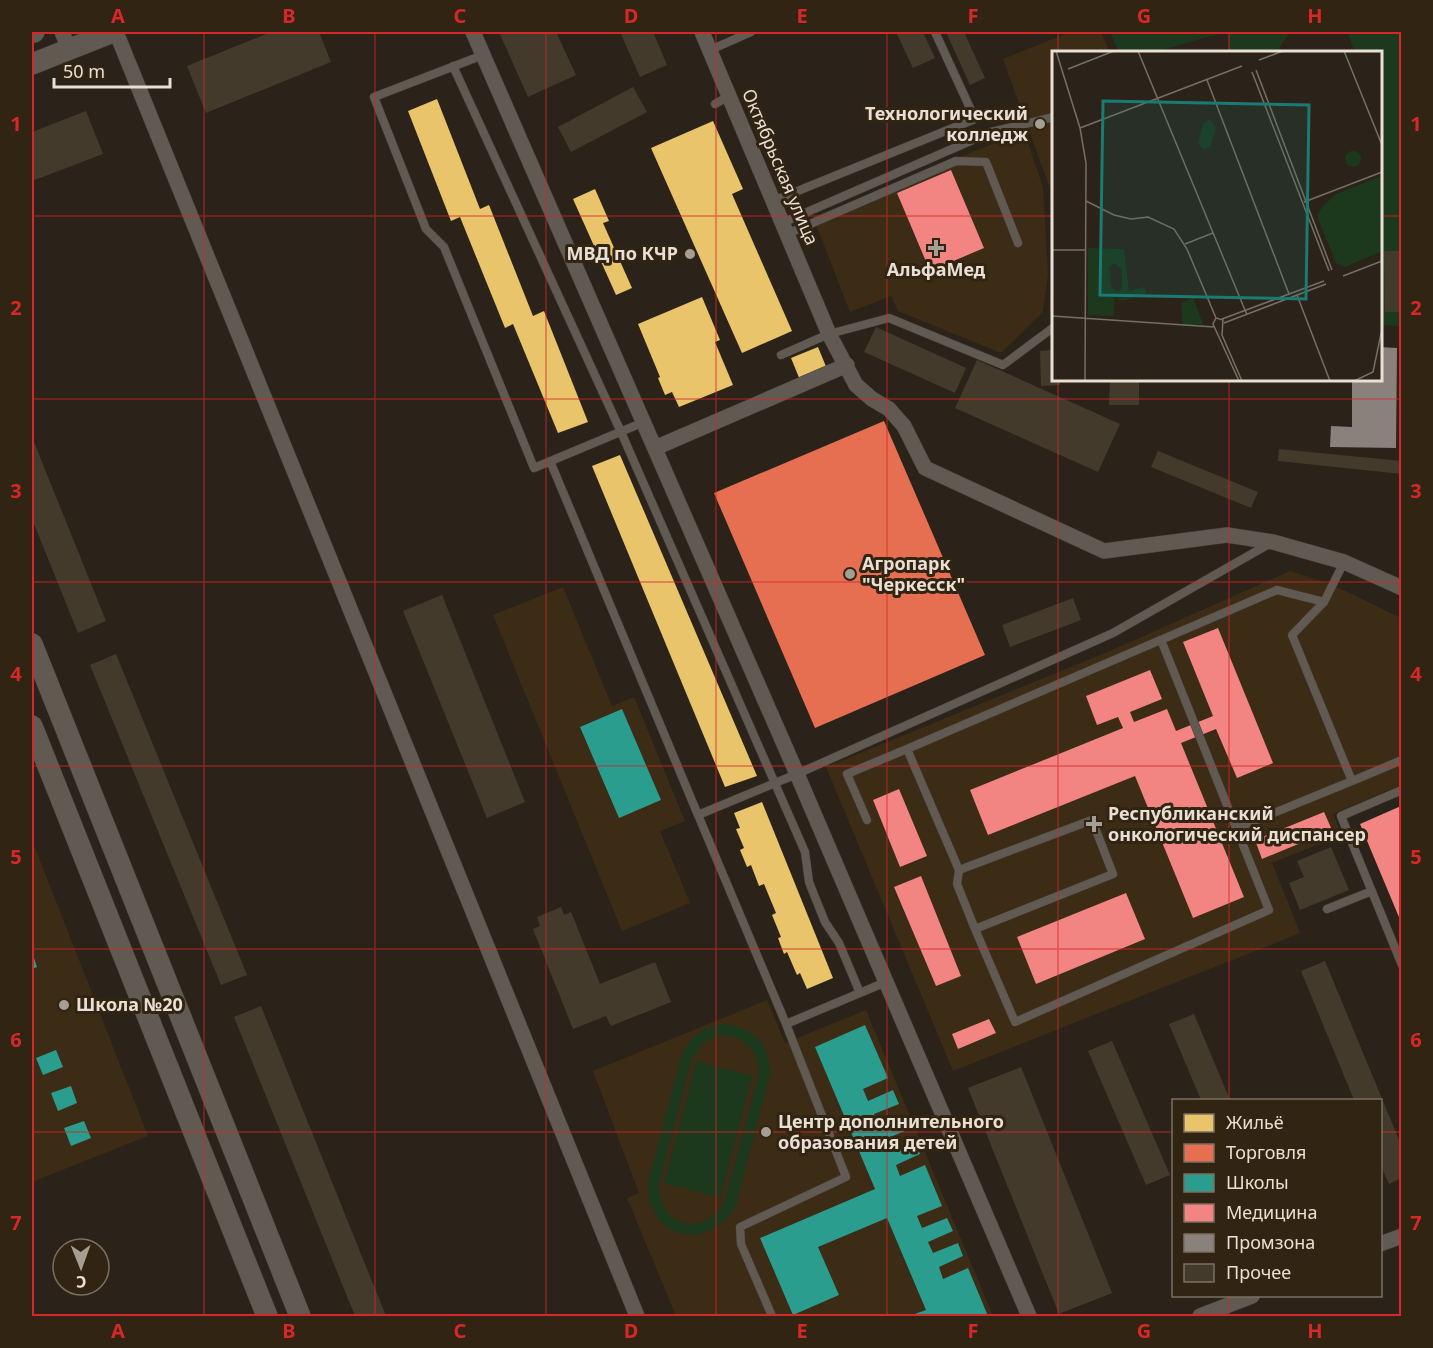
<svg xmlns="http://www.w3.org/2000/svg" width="1433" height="1348" font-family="'Noto Sans',sans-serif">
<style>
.built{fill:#3c2b15}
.green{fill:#1c391e;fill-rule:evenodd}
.homes{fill:#e9c46a}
.shops{fill:#e76f51}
.schools{fill:#2a9d8f}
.health{fill:#f28482}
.industry{fill:#8a817c}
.building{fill:#443a2c}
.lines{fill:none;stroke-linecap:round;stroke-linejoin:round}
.lane-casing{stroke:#463f37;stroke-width:9}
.street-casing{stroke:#463f37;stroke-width:16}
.secondary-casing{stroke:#463f37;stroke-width:22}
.lane{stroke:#615a52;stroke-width:8}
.street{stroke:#615a52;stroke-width:15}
.secondary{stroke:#615a52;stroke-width:21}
.grid{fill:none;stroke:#d62828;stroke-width:1.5;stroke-opacity:0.55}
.poi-dot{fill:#a69d93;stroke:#322412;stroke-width:2}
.labels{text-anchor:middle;stroke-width:6;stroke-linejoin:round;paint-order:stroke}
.poi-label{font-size:18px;font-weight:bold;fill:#e9dfd4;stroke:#322412;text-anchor:start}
.street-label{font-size:18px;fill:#e9dfd4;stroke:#322412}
.inset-road{fill:none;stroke:#776e64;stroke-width:1.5}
.view{fill:#1a7b73;fill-opacity:0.15;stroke:#1a7b73;stroke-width:3}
.inset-edge{fill:none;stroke:#e9dfd4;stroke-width:3}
.neatline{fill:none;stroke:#d62828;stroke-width:2}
.grid-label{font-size:20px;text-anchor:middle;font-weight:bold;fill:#d62828}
</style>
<rect width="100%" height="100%" fill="#2b2319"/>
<!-- built -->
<path class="built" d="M1070 32H1101L1110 52H1054L1053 312 1049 311 1053 275 1050 188 1003 59Z
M1024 131 1043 187 1048 274 1043 312 1001 353 898 311 891 296 850 312 813 217Z
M1290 571 1333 585 1401 618V785L1333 814 1342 835 1272 863 1300 933 953 1071 826 767 1112 650Z
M563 587 612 706 634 697 685 821 660 831 690 903 622 931 493 615Z
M32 840 148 1136 32 1182Z
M767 1000 785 1043 866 1010 993 1316H676L627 1198 639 1193 593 1071Z"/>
<!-- green -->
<path class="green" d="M1110 32H1225L1155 52H1119Z
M1228 32H1296L1290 33 1280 46V52H1229Z
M1347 32H1401V326L1381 325 1380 52H1355Z
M720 1024C753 1026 769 1041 770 1074L736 1205C709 1254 646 1239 648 1183L681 1056C690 1037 701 1029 720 1024ZM722 1035C746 1037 758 1051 759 1074L725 1200C704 1239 658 1227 659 1183L691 1061 703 1043Z
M697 1061 752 1076 720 1198 664 1183Z"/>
<!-- homes -->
<path class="homes" d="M437 99 480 209 489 205 533 316 544 311 588 422 558 433 513 324 505 328 460 217 451 221 408 111Z
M713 121 743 189 732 194 792 331 742 353 651 148Z
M595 189 609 221 603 223 632 288 616 295 573 199Z
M702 297 720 340 715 342 733 385 679 407 672 392 665 395 658 378 660 377 638 324Z
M818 347 827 369 800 380 791 358Z
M620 455 757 776 725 787 592 466Z
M762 802 833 978 807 989 800 973 797 975 787 952 784 954 778 938 781 937 772 915 776 913 764 884 759 886 751 865 747 867 740 850 744 848 736 829 740 828 734 813Z"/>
<!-- shops -->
<path class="shops" d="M884 421 985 655 815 728 714 493Z"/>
<!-- schools -->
<path class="schools" d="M622 709 661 800 619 818 580 727Z
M32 952 37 967 32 969Z
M865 1025 888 1078 863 1089 868 1101 893 1090 899 1104 874 1114 879 1126 904 1116 910 1129 885 1139 890 1151 915 1141 920 1154 896 1165 900 1176 925 1165 942 1206 917 1216 922 1228 947 1218 953 1231 928 1242 933 1253 958 1243 963 1256 939 1267 943 1279 968 1268 988 1316H909L926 1310 887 1218 818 1247 839 1295 793 1315 760 1238 875 1189 815 1047Z
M56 1050 63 1067 43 1075 36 1058Z
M71 1086 77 1103 58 1111 51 1093Z
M84 1121 91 1138 71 1146 64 1128Z"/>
<!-- health -->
<path class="health" d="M951 170 984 248 930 271 897 193Z
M1218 628 1273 763 1237 778 1216 729 1181 743 1244 897 1193 918 1135 776 988 835 970 790 1123 728 1118 717 1097 725 1086 696 1150 670 1162 699 1130 712 1134 722 1167 709 1176 731 1213 716 1183 642Z
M899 789 927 856 900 867 873 800Z
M1401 806V922L1360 824Z
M1324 812 1332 830 1262 859 1255 840Z
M921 876 961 976 936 986 894 887Z
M1126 893 1145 939 1036 984 1017 937Z
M989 1019 996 1033 958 1049 952 1034Z"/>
<!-- industry -->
<path class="industry" d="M1380 347 1397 348 1396 448 1330 447 1331 426 1352 427V380H1380Z"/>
<!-- building -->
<path class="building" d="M271 32H319L331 62 206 113 187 66Z
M499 32H556L576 75 528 97Z
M620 32H653L667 65 640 77Z
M896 32H923L935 58 913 68Z
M946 32H964L985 78 970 85Z
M633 87 647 112 571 152 558 127Z
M86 111 103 154 32 181V132Z
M1384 251H1402V312H1385Z
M876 327 966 368 955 393 864 352Z
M1054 350V380H1060V385L1041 386 1040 351Z
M977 360 1120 424 1098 472 955 408Z
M1110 380H1139V405H1109Z
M32 437 106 621 78 633 32 519Z
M1279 449 1402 461V474L1278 461Z
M1158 451 1258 492 1251 508 1151 467Z
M442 595 525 802 487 818 403 611Z
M1073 598 1081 620 1010 647 1002 625Z
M116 654 247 975 221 985 90 665Z
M1331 847 1349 890 1300 910 1289 883 1304 877 1297 861Z
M561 907 564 915 571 912 600 984 655 962 671 1002 611 1026 606 1016 573 1029 533 929 540 926 537 917Z
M1325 961 1402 1147V1178L1389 1184 1380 1164V1100H1354L1301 971Z
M261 1006 386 1316H355L234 1017Z
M1194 1014 1230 1100H1201L1169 1024Z
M1112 1041 1170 1175 1146 1185 1088 1051Z
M1021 1067 1112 1293 1059 1314 968 1088Z"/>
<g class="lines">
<!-- lane casing -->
<g class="lane-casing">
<path id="lane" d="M710 50 751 32
M483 55 374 97 426 229 444 247 534 468 644 422
M453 66 621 432 805 852 809 882 825 922 839 943 860 993
M715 104 729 96
M773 201 975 119 935 32
M782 223 991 132 1054 117
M787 234 956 161 986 162 1018 243
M781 355 829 334 889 318 1003 365 1054 327
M550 461 698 815 797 774 1113 633 1269 544
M1352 781 1402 760
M1402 790 1341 816 1402 965
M698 815 786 1024 886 982
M867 820 847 774 907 749
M1237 828 1352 781 1292 635 1324 602
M959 870 1092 820 1113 874 975 929 957 884 959 870 907 749 1277 590 1324 602 1344 562
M1327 909 1372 891
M975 929 1015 1022 1269 910 1161 640
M772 1316 741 1244 740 1227 846 1177 786 1024"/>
</g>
<!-- street casing -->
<g class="street-casing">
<path id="street" d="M62 32 69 49
M116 32 637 1316
M473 32 797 774 1029 1316
M702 32 829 334 856 385 872 399 889 409 904 426 925 468 1104 551 1227 535 1273 542 1344 562 1402 588
M655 448 847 365
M1380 1244 1402 1236
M1200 1316 1252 1296"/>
</g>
<!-- secondary casing -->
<g class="secondary-casing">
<path id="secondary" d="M32 32H34
M32 64 113 32
M32 644 300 1316
M32 726 267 1316"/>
</g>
<!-- lane -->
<use href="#lane" class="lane"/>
<!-- street -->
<use href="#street" class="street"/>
<!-- secondary -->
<use href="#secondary" class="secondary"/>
</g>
<!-- grid -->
<path class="grid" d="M204 32V1316M375 32V1316M546 32V1316M716 32V1316M887 32V1316M1058 32V52M1229 32V52M32 216H1054M1380 216H1402M1058 380V1316M1229 380V1100M32 399H1402M32 582H1402M32 766H1402M32 949H1402M32 1132H1174M1380 1132H1402M1229 1296V1316"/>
<!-- markers -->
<g class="poi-dot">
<circle cx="1040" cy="124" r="6"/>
<path d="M933 239h6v6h6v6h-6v6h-6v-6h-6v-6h6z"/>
<circle cx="690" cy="254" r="6"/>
<circle cx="850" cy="574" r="6"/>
<path d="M1091 815h6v6h6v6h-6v6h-6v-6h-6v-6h6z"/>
<circle cx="64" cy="1005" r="6"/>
<circle cx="766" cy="1132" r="6"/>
</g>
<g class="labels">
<!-- poi labels -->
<g class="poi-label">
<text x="1028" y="120" text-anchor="end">Технологический<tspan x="1028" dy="21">колледж</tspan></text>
<text x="678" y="260" text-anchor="end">МВД по КЧР</text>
<text x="936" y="276" text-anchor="middle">АльфаМед</text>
<text x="862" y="570">Агропарк<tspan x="862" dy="21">"Черкесск"</tspan></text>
<text x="1108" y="820">Республиканский<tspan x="1108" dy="21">онкологический диспансер</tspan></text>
<text x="76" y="1011">Школа №20</text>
<text x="778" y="1128">Центр дополнительного<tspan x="778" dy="21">образования детей</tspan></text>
</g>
<!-- street labels -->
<g class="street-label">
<text transform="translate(780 167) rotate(67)" y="6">Октябрьская улица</text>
</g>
</g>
<!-- overview -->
<g transform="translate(1052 51)">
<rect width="330" height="330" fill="#2b2319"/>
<path d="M157 68 164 76 158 96 151 99 146 91 151 73ZM293 108a8 8 0 1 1 16 0a8 8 0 1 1-16 0ZM330 125V200L293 216 284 212 265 165 271 155 284 143ZM36 197 72 198 77 240 92 236 95 242 70 250 63 246 61 265 36 264ZM62 212 70 218V238L65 240 59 236 57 216ZM141 247 151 273 131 275 129 252Z" fill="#1c391e" fill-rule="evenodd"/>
<path class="inset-road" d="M4 0 28 77 34 112 33 330M86 0 195 264M292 0 330 94M207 9 231 0M16 18 62 0M204 19 280 219M200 21 277 220M155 29 237 243M28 77 190 15M34 150 62 164 79 168 96 166 122 178 135 198 164 267M252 151 330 121M133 193 161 182M0 199H34M291 225 330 210M245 244 278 330M0 265 162 276M170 268 272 230M172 272 274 233M187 330 161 273 164 267 171 269 170 284 190 330M302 330 321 321 330 278"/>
<path class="view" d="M51 50 257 54 254 248 48 244Z"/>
<rect width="330" height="330" class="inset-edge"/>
</g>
<!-- border -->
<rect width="1433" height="1348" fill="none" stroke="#322412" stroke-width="66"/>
<!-- legend -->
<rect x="1172" y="1099" width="210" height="198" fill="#322412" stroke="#7b6f60" stroke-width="1.5"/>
<rect x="1184" y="1114" width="30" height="18" fill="#e9c46a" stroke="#7b6f60" stroke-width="1.5"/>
<text x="1226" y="1129" font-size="18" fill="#e9dfd4">Жильё</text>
<rect x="1184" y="1144" width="30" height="18" fill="#e76f51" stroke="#7b6f60" stroke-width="1.5"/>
<text x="1226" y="1159" font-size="18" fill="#e9dfd4">Торговля</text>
<rect x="1184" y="1174" width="30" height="18" fill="#2a9d8f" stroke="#7b6f60" stroke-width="1.5"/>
<text x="1226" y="1189" font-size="18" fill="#e9dfd4">Школы</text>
<rect x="1184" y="1204" width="30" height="18" fill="#f28482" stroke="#7b6f60" stroke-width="1.5"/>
<text x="1226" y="1219" font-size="18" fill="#e9dfd4">Медицина</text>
<rect x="1184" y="1234" width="30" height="18" fill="#8a817c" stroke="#7b6f60" stroke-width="1.5"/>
<text x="1226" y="1249" font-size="18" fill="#e9dfd4">Промзона</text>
<rect x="1184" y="1264" width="30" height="18" fill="#443a2c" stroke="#7b6f60" stroke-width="1.5"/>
<text x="1226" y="1279" font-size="18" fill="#e9dfd4">Прочее</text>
<!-- north arrow -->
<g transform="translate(81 1267) rotate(179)"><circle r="28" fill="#322412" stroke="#7b6f60" stroke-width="1.5"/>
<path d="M0-4.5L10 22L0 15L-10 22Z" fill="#a69d93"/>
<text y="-9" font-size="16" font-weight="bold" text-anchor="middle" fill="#e9dfd4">С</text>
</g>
<!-- scale -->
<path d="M54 78v9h116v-9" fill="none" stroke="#e9dfd4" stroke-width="3"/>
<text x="63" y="78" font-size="18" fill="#e9dfd4" stroke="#322412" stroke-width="4.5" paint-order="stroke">50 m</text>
<rect x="33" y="33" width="1367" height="1282" class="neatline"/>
<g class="grid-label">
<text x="118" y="23">A</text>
<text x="289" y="23">B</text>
<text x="460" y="23">C</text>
<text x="631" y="23">D</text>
<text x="802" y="23">E</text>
<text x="973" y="23">F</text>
<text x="1144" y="23">G</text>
<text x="1315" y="23">H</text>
<text x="16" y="131">1</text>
<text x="1416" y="131">1</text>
<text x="16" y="315">2</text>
<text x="1416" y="315">2</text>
<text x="16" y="498">3</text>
<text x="1416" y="498">3</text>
<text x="16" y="681">4</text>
<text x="1416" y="681">4</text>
<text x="16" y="864">5</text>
<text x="1416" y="864">5</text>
<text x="16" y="1047">6</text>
<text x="1416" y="1047">6</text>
<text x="16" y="1230">7</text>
<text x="1416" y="1230">7</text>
<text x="118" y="1338">A</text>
<text x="289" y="1338">B</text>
<text x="460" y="1338">C</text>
<text x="631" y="1338">D</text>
<text x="802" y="1338">E</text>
<text x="973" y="1338">F</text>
<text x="1144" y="1338">G</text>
<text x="1315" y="1338">H</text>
</g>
</svg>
